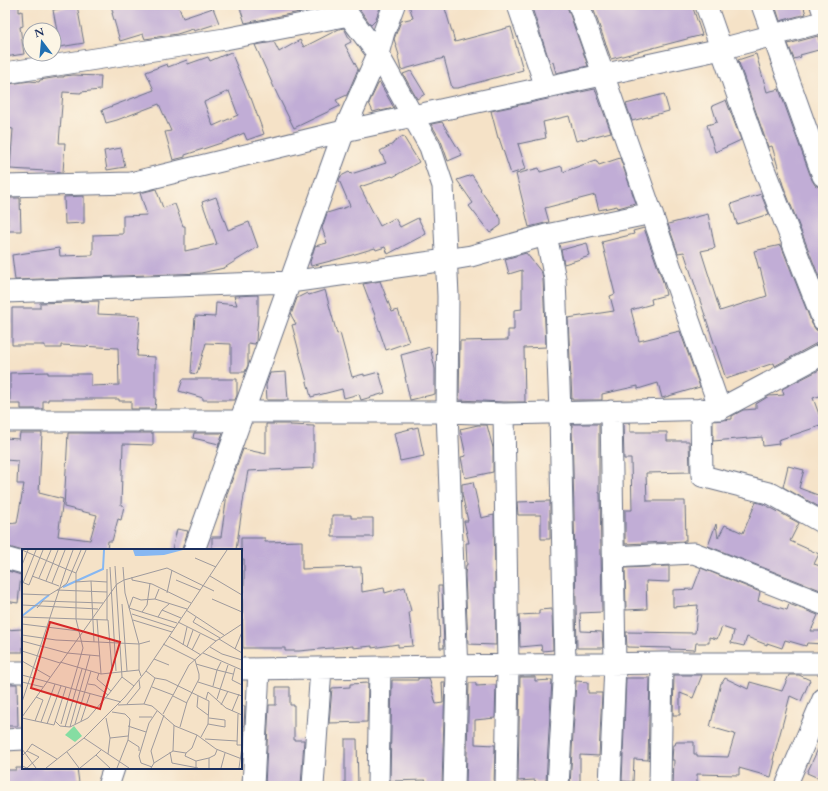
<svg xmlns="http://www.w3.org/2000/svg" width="828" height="791" font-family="Cardo,serif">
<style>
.building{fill:#c1add6;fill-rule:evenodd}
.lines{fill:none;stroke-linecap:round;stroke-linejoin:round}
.minor-casing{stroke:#676e83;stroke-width:23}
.minor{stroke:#fff;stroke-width:21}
.inset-river{fill:none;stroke:#86b7f2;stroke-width:2}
.inset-road{fill:none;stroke:#9e9a9d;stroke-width:1}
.view{fill:#d62828;fill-opacity:0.15;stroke:#d62828;stroke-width:2}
.inset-edge{fill:none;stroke:#1b2f5e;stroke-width:2}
</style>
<rect width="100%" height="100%" fill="#fcf5e5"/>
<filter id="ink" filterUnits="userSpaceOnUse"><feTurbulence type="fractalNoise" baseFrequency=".025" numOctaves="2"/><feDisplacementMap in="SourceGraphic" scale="8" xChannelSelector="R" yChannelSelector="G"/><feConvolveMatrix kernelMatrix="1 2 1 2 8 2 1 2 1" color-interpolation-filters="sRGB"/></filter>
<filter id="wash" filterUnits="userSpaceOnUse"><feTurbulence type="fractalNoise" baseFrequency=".012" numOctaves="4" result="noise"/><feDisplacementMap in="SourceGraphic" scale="16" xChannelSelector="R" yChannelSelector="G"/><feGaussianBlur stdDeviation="0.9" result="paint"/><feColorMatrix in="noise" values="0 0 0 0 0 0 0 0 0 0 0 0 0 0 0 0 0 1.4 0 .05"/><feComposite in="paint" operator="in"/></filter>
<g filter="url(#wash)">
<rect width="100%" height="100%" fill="#f5e2c7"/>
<g id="blocks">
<!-- building -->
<path class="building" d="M5 5H19V12L22 11 23 26 20 27 24 54 5 57Z
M77 5 84 43 60 47 53 10Z
M111 5H178L183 18 213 8 219 23 194 31 193 29 177 34 145 39 143 34 120 41 112 13H113Z
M239 5H324L325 7 245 23Z
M363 5H381L375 21 371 25 358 7Z
M409 5H444L455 42 511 27 523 70 458 88H452L444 58 401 70 398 56 399 55 394 39 401 21 413 18Z
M531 5H567L568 9 588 66 556 73 553 62 550 63Z
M592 5H692L702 35 611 59Z
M775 5H803L806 14 780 21Z
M344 28 351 42 345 45 358 69 347 95 336 100 340 106 294 128 277 94 255 45 274 42 279 52 300 40 304 47 339 29Z
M818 36 822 49 800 55 801 57 794 59 788 44Z
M231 52 250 98H251L264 134 247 140 244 133 224 142 185 155V157L173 160 165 132 171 131 159 104 117 120 106 123 102 110 154 90 146 72 167 64 168 67 187 60 188 64 208 57 210 61ZM229 91 238 115 213 126 204 102Z
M756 54 767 92 779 89 812 180 815 185 819 187 823 198V287L783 185 772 146 768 147 738 60Z
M411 71 425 94 417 99 403 74Z
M73 75 101 76 100 90 81 92V93L63 92 59 143H65L63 172 10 169 13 129 7 128 9 84 30 81 39 82 40 80 59 77H64V76Z
M380 83 394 108 381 111 380 110 373 112 369 103 378 84Z
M595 89 611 132 576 141 569 116 543 122 546 138 518 144 526 169 511 174 499 138H498L491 111Z
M664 94 669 111 632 121 626 104Z
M726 100 741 140 715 152 707 125 717 122 712 106Z
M442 122 462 155 448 161 441 141 431 124Z
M403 136 419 162 393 177 392 176 360 187 380 226 395 218 400 227 418 218 426 234 388 254 385 247 376 250 375 248 342 258 311 266 310 262 315 246 327 243 322 228 327 213 350 206 339 180 341 176 349 172 351 174 386 163 380 151 393 144V143Z
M121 148 125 167 107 170 104 151Z
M620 158 636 203 618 208 617 206 599 210 595 195 545 208 549 222 529 227 516 174 539 168 540 172 562 166 563 172 596 160 599 165Z
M472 175 481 189 480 190 501 219V225L490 233 469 206 473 203 457 180Z
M156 189 163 208 175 204 183 226H185V251L217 244 202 202 216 197 228 230 249 222 258 247 224 268 201 273 15 280 12 255 59 248 60 256 93 255V235L123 234V216L147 215 140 193Z
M761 194 769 214 737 224 731 204Z
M84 196V223L65 224 64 197Z
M7 198H20L21 231H8Z
M708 214 715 248 701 251 720 311 767 296 760 268 759 269 754 251 781 245 812 324 816 330 823 332V342L817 343 775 366 774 363 726 379 684 252 678 253 668 224Z
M644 228 663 282 666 295 651 299 652 304 631 310 639 341 680 331 700 387 662 398 658 383 638 389V386L602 394V400H572L568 318 614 311 610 296 615 294 602 242 634 234 633 231Z
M587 243 590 256 564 264 561 250Z
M526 253 542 273 543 280 546 347 524 348 525 402H504L459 400 460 341 508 340V330H514V310L522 309V270L509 274 505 259Z
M380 281 392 312 398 310 409 342 386 350 375 318H376L363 284Z
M325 290 337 334 340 333 352 377 364 374V376L379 372 385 393 361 400 359 394 344 398 342 389 311 397 292 325 296 324 291 315 297 298 307 293 309 295Z
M258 295V317L256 341 255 344 248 343V365L245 372H231V344L206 343 197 374 191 373 195 316 215 317 216 303 237 305 234 296Z
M99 301 98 314 140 316 137 356 155 357V399H156L155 409H131V401H119V399H48V401H43V409H21V404H10V373L48 372V374H91V386L119 385 118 348 61 345V348H45V345H12V308H40V303Z
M430 347 435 369V394L410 400 405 377H406L401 355Z
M823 368V395L813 398 823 425 778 440 779 444 763 446 762 437 713 441V421L732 419V416L743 410 756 409V404L769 396 784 395 782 389Z
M286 372 288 400H267L266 385 270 373Z
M183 379H237V395L235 400H203V398L179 391Z
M623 423H630V432H667V441H689L690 472 646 473 647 501H685L686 541 625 544V510H632L631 459H624Z
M266 424H290V425L314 426V468L248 471 246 482 236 550H212V537H221L227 494 243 449 266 454Z
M572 424H599V493H600L602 612 580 613 581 631 602 632 603 648H577Z
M478 425H487L493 448V472L465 478 461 457 466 456 460 429Z
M418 427 424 456 400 461 394 433Z
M20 433H42L39 493 63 499 58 536 90 540 97 515 64 507 68 433H153V445L123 444 121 505 124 506 121 520 118 519 112 541H108L107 550 23 551 5 546V524L17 523 24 484H17L18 461 5 460V438L19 439Z
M194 433H223L218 448 219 444 193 438Z
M788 466 804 470 799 488 823 497V509L783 487Z
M473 482 481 518 494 515 496 645 468 644 465 575 466 565H467L466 543H469L464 521H468L462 494V484Z
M550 501V539H541V515H518L517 502Z
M756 502 763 504 773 509 799 523 790 541 819 554 814 564 823 567V591L708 546 716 524 718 538 725 525 743 533Z
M332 515H351V518H373V537H332Z
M177 529 188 531 183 546 182 550H172Z
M241 538H265V542L302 541V569L361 567 362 592 384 588 385 593 405 587 411 611 409 612 413 646 398 647V644L372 648V646L353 648V646L299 651H285V648H243L242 591H244V559H241Z
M669 566V582L646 581 647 609 626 610 625 568Z
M701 568 760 592 758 601 787 610 789 604 818 615 811 631H823V644L807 643 806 646 785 640 782 648 767 643V645L747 637 744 646 731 643 734 631 722 627 717 639 709 637V643H696L695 650 670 649V648L627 647 626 632 695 633 698 605 673 607V590L693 589Z
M5 570 21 575 18 603 5 601Z
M438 586H442L444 648H440Z
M552 609 553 650 542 651 541 645 520 647 519 615 539 614V610Z
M22 629 23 652H5V630Z
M674 675H702L693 698 680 693V715H673Z
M789 675H799L810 680 801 701 790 696 773 760 775 761 771 777 739 768V775L697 774V786H673L674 760H672L673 745H675L676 742H694V754H697V756L728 757 735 734 710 727 721 683H722L725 678 748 689 750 682 782 691Z
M520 677H535V681L552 680 546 782 536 783 535 780 518 781Z
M418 678H429L436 704 443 703 442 682H445L442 786H426V780L390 781 392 680H418Z
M626 678H650L648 760 634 759 633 782 622 781Z
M576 681 588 682V693H602L599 756 580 755V786H570Z
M368 683 367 722 329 723 332 688 350 687V684Z
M469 683H476V686L496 685 495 718 475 720V744L495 745 494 786H466Z
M5 684H17L18 726H5Z
M276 687H290V705H294V740H304L301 786H265L269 705H276Z
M241 706H245L244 726H241Z
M823 738V780L807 773Z
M345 739H357L358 786H345Z
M16 768H77L79 783 58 786H5V770H16Z"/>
</g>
</g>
<g filter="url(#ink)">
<use href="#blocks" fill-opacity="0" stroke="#676e83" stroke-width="1"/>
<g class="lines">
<!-- minor casing -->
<g class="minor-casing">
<path id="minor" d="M341 5 378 54 430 147 443 186 448 296 447 412 457 673 454 786
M518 5 546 87
M579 5 720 409
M706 5 757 151 823 320
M762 5 823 176
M821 5 823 11
M5 73 225 39 349 15
M5 186 131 183 344 131 721 49 823 22
M546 235 555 279 560 412 565 665 558 786
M5 292 290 282 446 260 471 256 546 235 652 213
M701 409 702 476 772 494 823 523
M244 412H447L504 414 720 409 823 354
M504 414 508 666 506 786
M5 421H240
M194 550 344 131 378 54 384 32 394 5
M613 557 694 553 823 604
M5 558 23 563
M241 669 662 663H823
M5 672H23
M5 740 23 739
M108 786 114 768
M253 786 259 669
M313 786 321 668
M378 786 380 667
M610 786 615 664 611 411
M660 786 662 663
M786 786 823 699"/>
</g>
<!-- minor -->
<use href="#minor" class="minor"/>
</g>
</g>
<!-- overview -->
<g transform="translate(22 549)">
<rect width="220" height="220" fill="#f5e2c7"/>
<path d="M52 177 60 187 53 193 43 186Z" fill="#85dda2"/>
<path d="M111 1H161L142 6 121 7H113Z" fill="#86b7f2"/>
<path class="inset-river" d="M41 38 81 20 82 1M0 67 27 46"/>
<path class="inset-road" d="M0 1 44 20 0 153M173 9 194 18M0 16 6 1M88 18 94 122M85 20V33M54 24 64 1M10 27 37 37M188 27 220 46M110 28V31L130 35 169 54M17 29 29 1M154 31 178 41M24 32 36 1M69 32 85 33V71M0 33 7 36 21 1M53 33 69 32 72 93M1 34 14 1M30 34 43 1M137 40 133 50 119 51 111 48 107 59 155 74M35 41 85 43M145 44 150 21M0 45 27 46 40 38 45 34 59 1M133 50 165 60M190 50 220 63M100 55 105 122M0 56 76 60M15 59 21 52 81 54M140 61 159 69M164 61 202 86M120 63 125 56 128 34M110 65 153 79M0 68 86 71 90 122M136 68 140 61 147 55M174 68 171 73 198 89M75 70 79 125M111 71 150 83M156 73 194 92M0 75 57 82M0 86 34 91 117 95 103 44 101 18M147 87 179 106M197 90 220 104M0 92 45 104 78 107M141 95 173 111 177 125V130L165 153 158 178M161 96 165 78M165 98 171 81M188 98 200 105 220 111M213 100 220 83M170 101 178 85M0 102 38 114M181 104 220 121M132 110 147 116M0 112 28 128M38 113 79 125 117 121 119 127M199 113 195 121 211 125M174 115 195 121 191 137M213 119 210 131 220 136M117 121V95L128 92M124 122 133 129 144 131 187 152 186 175 179 188M77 124 75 130 89 142M0 126 99 153M100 128 112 137M0 133 21 138M176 133 220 147M130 138 151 146M86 146 100 128 93 17M151 147 165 154M176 147 175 158 186 166M184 150 186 143 204 159 220 166M195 150 206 116M105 155 118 139 117 131M122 155 133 129M96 156 122 155 130 157 153 177 175 186M199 156 206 142M210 162 217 145M90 163 103 165 108 170 106 191 95 219M141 165 167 116 194 92 220 75M216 165 215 196H220M0 168 95 35 102 31 145 19 192 42M117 168H130M0 169 32 176 44 138M84 169 88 189 106 187M13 172 21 151 14 148M33 172 38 177 48 178 66 169 86 146 73 136 66 135M59 172 68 145M19 173 33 135M25 175 39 137M39 175 61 99 54 70V24L44 20 51 1M53 175 69 122M186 175 203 178V171L187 169M106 177 124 183M43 178 60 120M48 178 68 106M62 189 107 219M183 190 215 192M106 191 117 198V202M0 200 14 219M79 201 74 206 88 219M5 202 10 195 35 210M151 202 152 176M45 203 57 219M148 203 150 214 176 219M164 204 163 207 174 212V219M86 205 88 189M0 207 5 202 17 208 5 219 0 217M174 212 187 209M132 214 129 202 142 166M130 218 119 214 117 207 127 174 135 162M24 219 62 189 103 148 124 122 205 1M58 219 74 206M129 219 132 214 151 202 164 204 170 199 175 186 194 200 220 210M187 219V209L193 206 195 201M199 219 203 204M217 219 220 198"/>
<path class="view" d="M28 73 98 93 78 160 9 139Z"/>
<rect width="220" height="220" class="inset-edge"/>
</g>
<!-- margin -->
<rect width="828" height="791" fill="none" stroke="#fcf5e5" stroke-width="20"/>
<!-- north arrow -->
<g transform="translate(42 42) rotate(344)"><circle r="19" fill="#fcf5e5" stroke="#a2a6af"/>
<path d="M0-3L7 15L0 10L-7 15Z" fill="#1f6fb2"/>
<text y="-6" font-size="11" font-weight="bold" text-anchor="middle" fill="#1b2f5e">N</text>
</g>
</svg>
